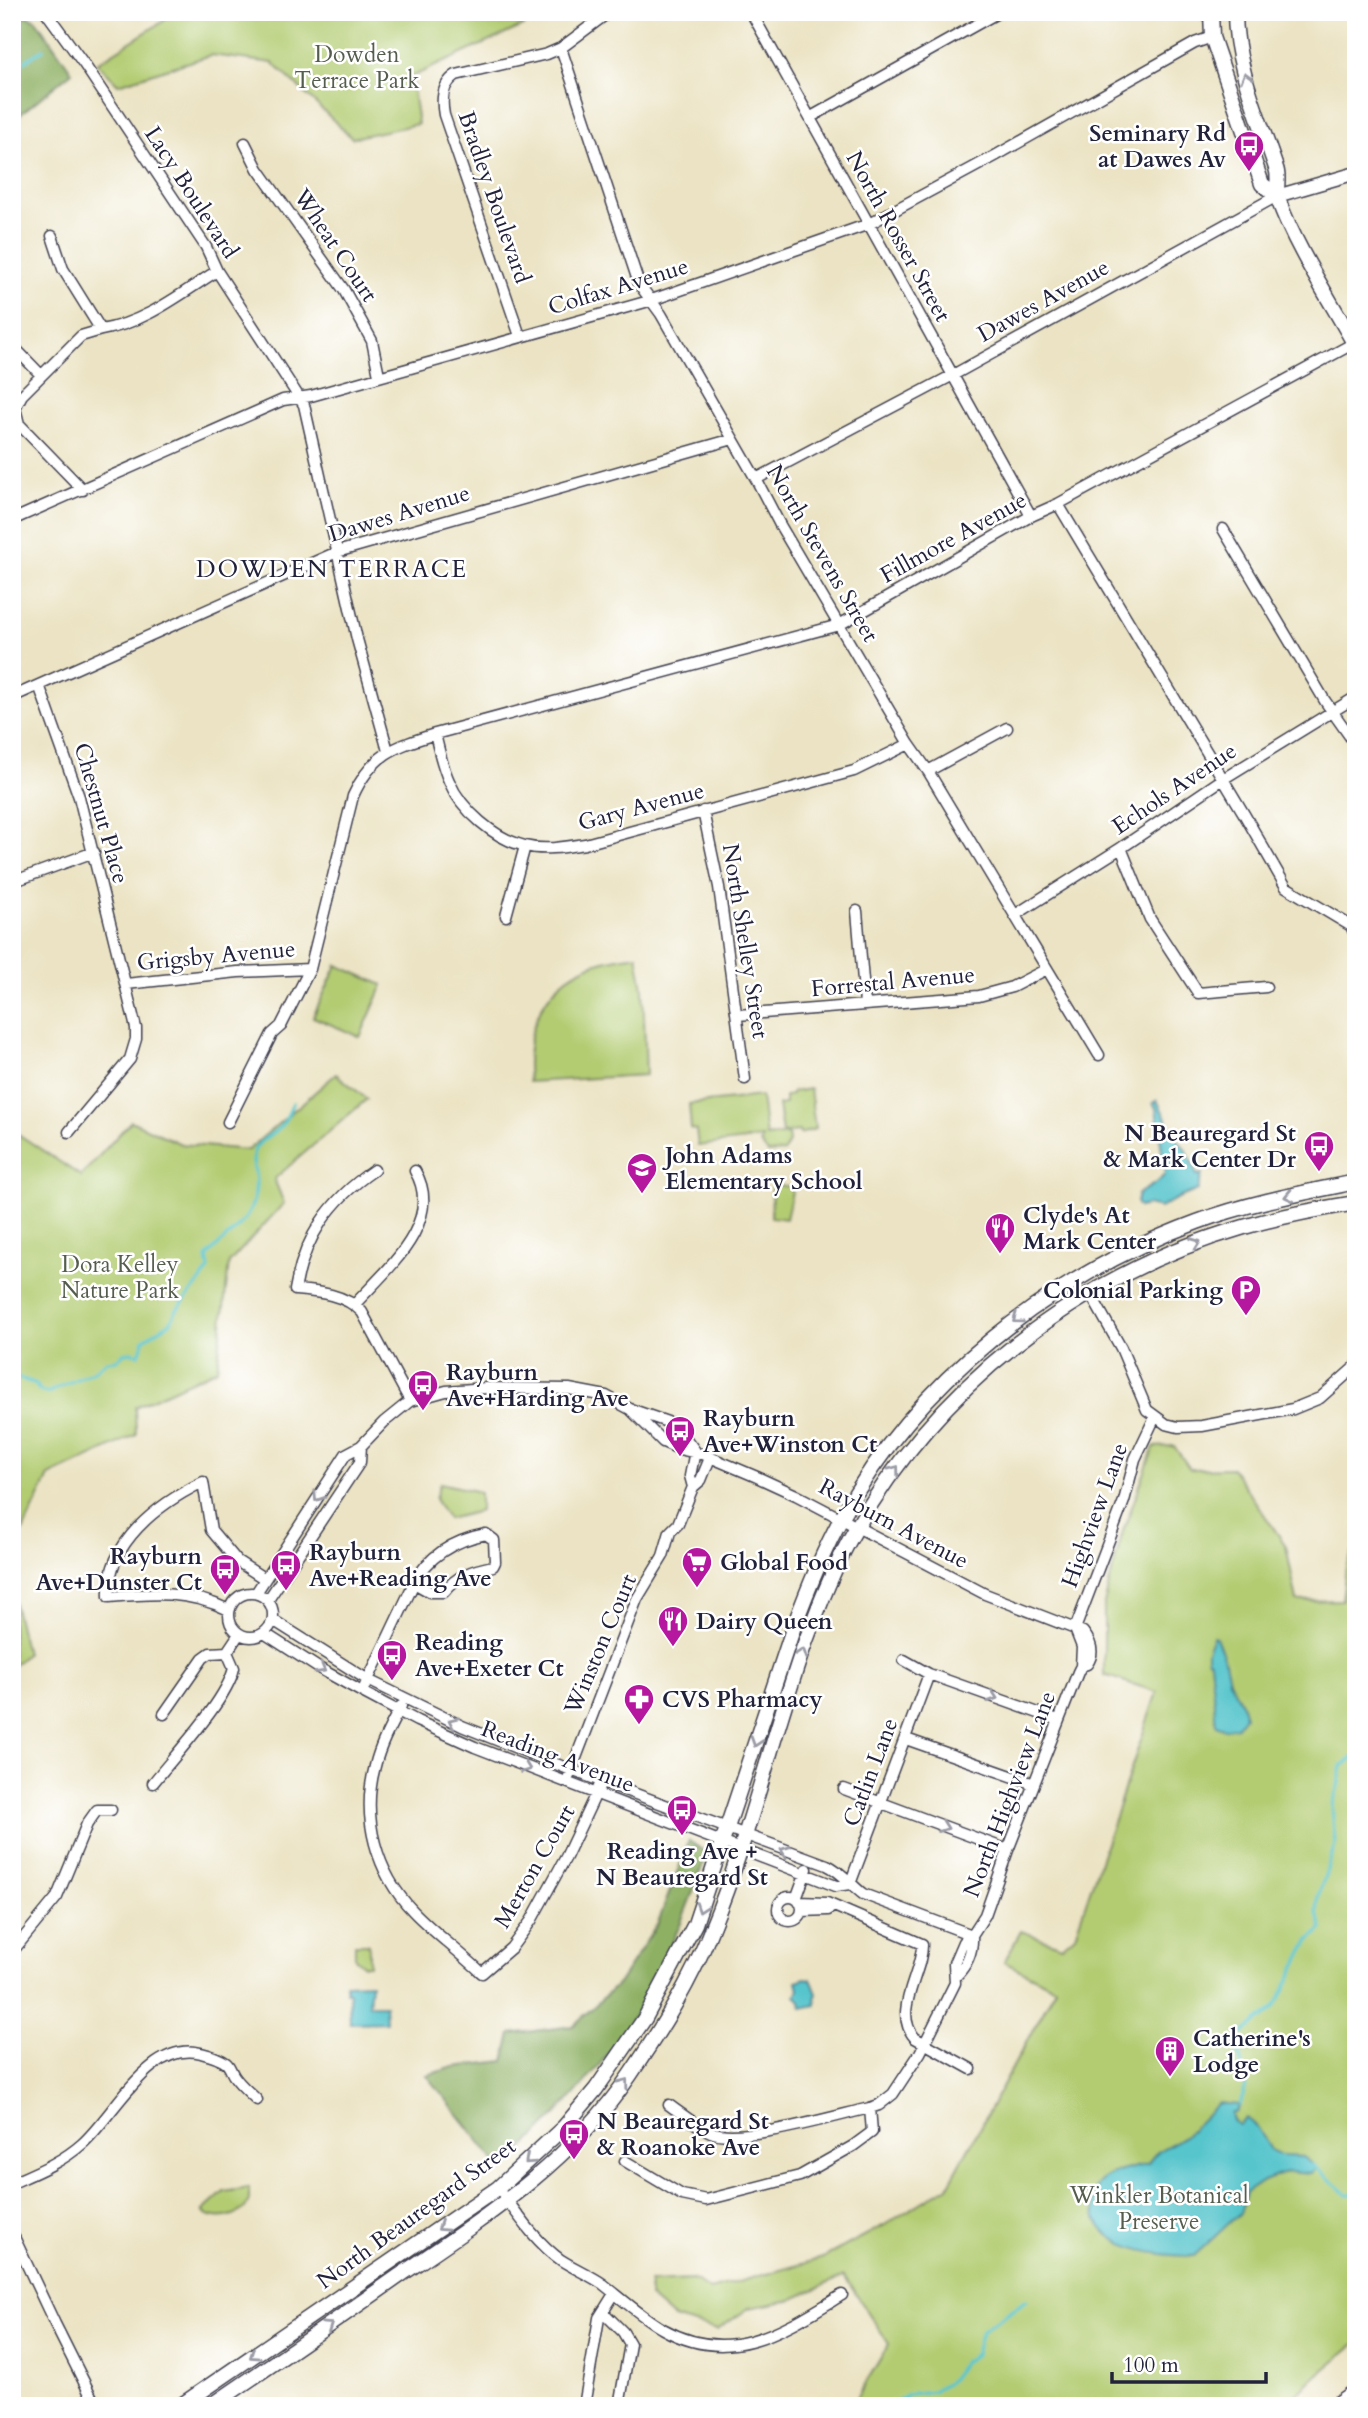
<svg xmlns="http://www.w3.org/2000/svg" width="1368" height="2418" font-family="Cardo,serif">
<style>
.green{fill:#b3cc72;stroke:#6a7756;stroke-width:2}
.forest{fill:#8eb064;stroke:#586950;stroke-width:2}
.water{fill:#57c5cc;stroke:#3c7484;stroke-width:2}
.lines{fill:none;stroke-linecap:round;stroke-linejoin:round}
.stream{stroke:#57c5cc;stroke-width:3.5}
.minor-casing{stroke:#403f4f;stroke-width:13}
.tertiary-casing{stroke:#403f4f;stroke-width:15}
.secondary-casing{stroke:#403f4f;stroke-width:17}
.motorway-casing{stroke:#403f4f;stroke-width:22}
.minor{stroke:#fff;stroke-width:10}
.tertiary{stroke:#fff;stroke-width:12}
.secondary{stroke:#fff;stroke-width:14}
.motorway{stroke:#fff;stroke-width:19}
.oneway{stroke:#9c9ca7}
.labels{text-anchor:middle;stroke-width:5;stroke-linejoin:round;paint-order:stroke}
.park-label{font-size:23px;fill:#555e4e;stroke:#fff}
.poi-label{font-size:23px;font-weight:bold;fill:#22223b;stroke:#fff;text-anchor:start}
.street-label{font-size:23px;fill:#22223b;stroke:#fff}
.neighbourhood-label{font-size:24px;letter-spacing:2px;fill:#22223b;stroke:#fff}
</style>
<rect width="100%" height="100%" fill="#fff"/>
<filter id="ink" filterUnits="userSpaceOnUse"><feTurbulence type="fractalNoise" baseFrequency=".0143" numOctaves="2"/><feDisplacementMap in="SourceGraphic" scale="14" xChannelSelector="R" yChannelSelector="G"/><feConvolveMatrix kernelMatrix="1 2 1 2 8 2 1 2 1" color-interpolation-filters="sRGB"/></filter>
<filter id="wash" filterUnits="userSpaceOnUse"><feTurbulence type="fractalNoise" baseFrequency=".00686" numOctaves="4" result="noise"/><feDisplacementMap in="SourceGraphic" scale="28" xChannelSelector="R" yChannelSelector="G"/><feGaussianBlur stdDeviation="1.57" result="paint"/><feColorMatrix in="noise" values="0 0 0 0 0 0 0 0 0 0 0 0 0 0 0 0 0 1.4 0 .05"/><feComposite in="paint" operator="in"/></filter>
<g filter="url(#wash)">
<rect width="100%" height="100%" fill="#ebe3c3"/>
<!-- green -->
<path class="green" d="M172 12H526L525 25 411 77 418 124 352 138 273 63 211 55 118 84 97 63 162 22Z
M637 955 643 988 646 1075 529 1082C523 1026 546 976 604 961 615 958 626 957 637 955Z
M337 965 383 985 360 1037 313 1017Z
M336 1074 367 1099 274 1179 284 1203 229 1263 217 1369 135 1407 136 1435 49 1476 12 1554V1130L81 1176 131 1121 181 1144 248 1150Z
M810 1089 815 1129 800 1134 799 1131 782 1133 778 1105 785 1104V1096L792 1095V1092Z
M761 1096 766 1137 788 1134 789 1142 784 1152 768 1153 760 1143 762 1138 698 1146 696 1130 691 1129 689 1104Z
M772 1184 793 1187 786 1219 771 1217Z
M1174 1446 1190 1469 1232 1468 1286 1546 1297 1601 1342 1600 1346 1566 1356 1546V2343L1281 2406H852L889 2344 844 2276 791 2300 749 2308 717 2330 673 2318 649 2297 650 2282 693 2280 710 2290 823 2258 883 2226 948 2186 1056 1988 1004 1962 1021 1931 1062 1946 1075 1935 1157 1692 1104 1675V1604L1123 1531 1154 1447Z
M440 1483 480 1492V1511L448 1519 435 1499Z
M12 1594 26 1654 12 1667Z
M355 1944H369V1965H363L355 1958Z
M249 2188V2203C239 2217 216 2223 203 2211L224 2192Z"/>
<!-- forest -->
<path class="forest" d="M25 15 36 20 72 72 12 121V24Z
M689 1841 707 1853C682 1924 654 1995 607 2055 575 2097 539 2133 502 2170L427 2075 454 2067 504 2061 511 2034 573 2026 618 1984 657 1925Z"/>
<!-- water -->
<path class="water" d="M1157 1100 1174 1135 1187 1151 1197 1175 1202 1174 1198 1190 1176 1199 1160 1208 1147 1205 1139 1207 1136 1202 1138 1194 1159 1181 1165 1174 1156 1108 1153 1103Z
M1213 1636 1216 1637 1224 1657 1229 1680 1241 1703 1245 1716 1237 1727 1225 1729 1216 1725 1210 1661 1207 1659V1651Z
M805 1978 811 1979 817 1994 815 1998 816 2005 802 2008 801 2001 796 1995 799 1989 797 1981Z
M371 1983 369 2005H385L386 2022 350 2023 349 1992H346V1984Z
M1218 2103 1240 2105 1236 2113H1231L1233 2121 1239 2125 1246 2118 1258 2128 1271 2150 1284 2156 1305 2157 1316 2168 1312 2174 1287 2172 1264 2181 1246 2193 1240 2213 1194 2256C1161 2256 1094 2250 1094 2205 1094 2198 1093 2190 1098 2184 1109 2172 1133 2168 1148 2164 1156 2147 1172 2146 1184 2136 1196 2126 1207 2114 1218 2103Z"/>
<g class="lines">
<!-- stream -->
<path class="stream" d="M12 70 43 49
M12 1376 34 1383 40 1391 47 1393 94 1371 107 1361 117 1360 124 1353 131 1352 139 1355 144 1339 170 1323 176 1311 202 1279 209 1269 207 1257C230 1230 255 1224 256 1182 256 1171 250 1159 255 1149 260 1139 273 1135 280 1127 285 1121 290 1111 293 1103
M1240 2105 1246 2086 1237 2043 1243 2033 1275 2008 1304 1950 1310 1940 1322 1929 1317 1913 1318 1897 1335 1845 1332 1805 1337 1791 1342 1766 1356 1756
M1313 2165 1347 2194H1356
M891 2406 908 2394 933 2391 949 2381 963 2362 976 2354 982 2330 1027 2300"/>
</g>
</g>
<g filter="url(#ink)">
<g class="lines">
<!-- minor casing -->
<g class="minor-casing">
<path id="minor" d="M46 12 84 64 206 247 217 271 304 405 357 639 388 751
M751 12 1031 516
M561 48 639 284 661 314 756 479 780 525 909 744 928 771 1099 1055
M811 117 999 12
M245 143 258 169 344 290 372 341 379 375
M52 236 63 269 101 330C145 323 180 294 217 271
M520 336 444 115C441 99 442 84 456 75L547 54 561 48 609 12
M12 345 41 375
M756 479 953 375 1277 196
M83 490 19 424 15 408 22 395 81 336 101 330
M1058 504 1244 814 1286 887 1351 926 1356 936
M12 520 283 400 311 396 649 301 869 224 995 156 1195 43 1212 37
M1223 529 1325 701 1356 745
M39 685 79 797 136 1028V1039L130 1059 69 1132
M12 697 337 552 733 439
M435 734C439 750 442 766 449 781 461 810 495 839 525 846 544 851 566 847 585 844L854 771 909 744
M928 771 1007 728
M703 811 719 887 745 1079
M1121 848 1150 919 1198 993 1266 987
M12 882 94 852
M857 911 865 1004
M1015 915 1121 848 1223 779 1356 697
M506 916 525 846
M1356 953V973
M126 984 238 972 310 969
M738 1015 979 996 1012 987 1047 969
M228 1122 272 1034 281 1026 310 969 353 796C372 754 394 747 435 734L839 625 1031 516 1058 504 1356 342
M374 1170C330 1200 304 1237 295 1290 319 1292 345 1294 362 1312L410 1401
M1090 1293 1121 1348 1147 1410 1166 1424 1178 1427 1202 1426 1293 1409 1320 1398 1356 1366
M355 1304C386 1270 445 1222 415 1171
M630 1409 663 1442 679 1449 705 1455 757 1477 796 1495 985 1594 1083 1632C1091 1642 1095 1653 1087 1664L1081 1666 1078 1672 1008 1850 985 1915 972 1935 963 1942 954 1963 955 1983 920 2053 893 2094 879 2105 870 2108C834 2116 741 2144 711 2132 696 2126 682 2114 669 2105
M693 1487 690 1476 695 1451
M486 1534 494 1540 495 1562 493 1566C473 1570 457 1575 444 1592H430L414 1583C429 1555 455 1540 486 1534Z
M229 1615a22 22 0 1 1 44 0a22 22 0 1 1-44 0Z
M256 1593 346 1454 361 1446 384 1422 410 1401 446 1391 486 1388 569 1389 606 1396 630 1409 676 1425 695 1451
M268 1600 360 1462 361 1446
M229 1610C188 1590 153 1593 109 1597 106 1543 158 1504 203 1482L211 1530 237 1561 265 1579
M273 1620 368 1680 462 1726 571 1770 827 1865C842 1872 850 1884 863 1894L972 1935
M1075 1629 1124 1501 1135 1459 1155 1417
M1075 1629 1082 1647 1081 1666
M264 1633 317 1667 362 1692 417 1721 475 1747 805 1874 836 1886 850 1884
M904 1660 929 1674 1058 1720
M365 1686 414 1583
M401 1706C391 1725 380 1745 375 1766 361 1817 376 1873 413 1911 434 1933 459 1951 482 1973L511 1948 531 1921 566 1857 599 1787
M164 1714 203 1658 210 1653 227 1652 239 1634
M906 1739 1034 1784
M569 1776 637 1599 663 1556 670 1532 678 1524 693 1487 701 1480 710 1458
M153 1783C175 1755 227 1700 234 1668L227 1652
M844 1789 1008 1850
M850 1884 929 1674
M778 1909a12 12 0 1 1 24 0a12 12 0 1 1-24 0Z
M796 1899 807 1869
M799 1902 827 1903 922 1944C923 1973 891 2011 915 2038L971 2069
M802 1911 828 1910 832 1907
M12 1952 57 1897 87 1824 97 1810H111
M956 1976C967 1965 973 1951 972 1935
M625 2161 682 2195 706 2200 800 2176 853 2146 872 2132 870 2108
M12 2183C37 2172 62 2162 82 2144 115 2115 149 2040 201 2053 209 2055 218 2057 226 2063 230 2066 231 2072 234 2076 240 2085 249 2092 257 2100
M504 2196C520 2218 538 2244 561 2260 575 2269 590 2275 603 2284 622 2299 642 2317 663 2329 731 2367 784 2330 842 2295
M12 2233 55 2324 96 2406
M603 2312 623 2332 630 2344 619 2406
M584 2406 599 2318 614 2294"/>
</g>
<!-- tertiary casing -->
<g class="tertiary-casing">
<path id="tertiary" d="M1277 196 1356 173"/>
</g>
<!-- secondary casing -->
<g class="secondary-casing">
<path id="secondary" d="M1211 12 1212 37 1262 184 1277 196
M1235 12C1235 66 1259 117 1276 168 1280 178 1275 189 1278 199 1297 251 1330 299 1356 347
M180 2406 498 2188 564 2127 596 2089 645 2018 695 1924 793 1629C807 1591 822 1553 842 1517 917 1380 1051 1276 1197 1222 1248 1203 1302 1193 1356 1182
M211 2406C274 2363 337 2320 399 2276 483 2219 572 2161 630 2075 661 2029 691 1982 711 1930 749 1838 771 1740 804 1646 817 1611 831 1574 849 1541 933 1388 1077 1275 1244 1227 1281 1216 1318 1209 1356 1203"/>
</g>
<!-- motorway casing -->
<g class="motorway-casing">
<path id="motorway" d="M1339 2406 1356 2394"/>
</g>
<!-- minor -->
<use href="#minor" class="minor"/>
<!-- tertiary -->
<use href="#tertiary" class="tertiary"/>
<!-- secondary -->
<use href="#secondary" class="secondary"/>
<!-- motorway -->
<use href="#motorway" class="motorway"/>
</g>
<!-- one-way arrows -->
<defs><path id="oneway-chevron" d="M-2-3.5L2.5 0L-2 3.5" fill="none" stroke-width="1.6" stroke-linecap="round" stroke-linejoin="round" transform="scale(1.75)"/></defs>
<g class="oneway">
<use href="#oneway-chevron" transform="translate(1246 77) rotate(-106)"/>
<use href="#oneway-chevron" transform="translate(1289 1196) rotate(167)"/>
<use href="#oneway-chevron" transform="translate(1196 1243) rotate(-21)"/>
<use href="#oneway-chevron" transform="translate(1017 1319) rotate(144)"/>
<use href="#oneway-chevron" transform="translate(895 1470) rotate(-53)"/>
<use href="#oneway-chevron" transform="translate(318 1497) rotate(123)"/>
<use href="#oneway-chevron" transform="translate(802 1653) rotate(-71)"/>
<use href="#oneway-chevron" transform="translate(321 1669) rotate(30)"/>
<use href="#oneway-chevron" transform="translate(993 1697) rotate(19)"/>
<use href="#oneway-chevron" transform="translate(453 1722) rotate(-155)"/>
<use href="#oneway-chevron" transform="translate(756 1742) rotate(108)"/>
<use href="#oneway-chevron" transform="translate(526 1768) rotate(21)"/>
<use href="#oneway-chevron" transform="translate(944 1827) rotate(20)"/>
<use href="#oneway-chevron" transform="translate(785 1851) rotate(-159)"/>
<use href="#oneway-chevron" transform="translate(701 1908) rotate(109)"/>
<use href="#oneway-chevron" transform="translate(624 2083) rotate(-53)"/>
<use href="#oneway-chevron" transform="translate(529 2160) rotate(138)"/>
<use href="#oneway-chevron" transform="translate(442 2227) rotate(146)"/>
<use href="#oneway-chevron" transform="translate(328 2326) rotate(-34)"/>
<use href="#oneway-chevron" transform="translate(254 2355) rotate(146)"/>
</g>
</g>
<!-- icons -->
<defs>
<g id="bus-pin" transform="scale(1.575)"><path d="M0 17L-7.5 6A9.5 9.5 0 1 1 7.5 6Z" fill="#b5179e" stroke="#fff"/><path d="M-5-6H5V4H4V6H2V4H-2V6H-4V4H-5ZM-3.5-4V0h7V-4ZM-3.5 1.2v1.5H-2V1.2ZM2 1.2v1.5H3.5V1.2Z" fill="#fff"/></g>
<g id="school-pin" transform="scale(1.575)"><path d="M0 17L-7.5 6A9.5 9.5 0 1 1 7.5 6Z" fill="#b5179e" stroke="#fff"/><path d="M0-5L7-2L0 1L-7-2ZM-4 1L0 2.5L4 1V4Q0 6-4 4Z" fill="#fff"/></g>
<g id="restaurant-pin" transform="scale(1.575)"><path d="M0 17L-7.5 6A9.5 9.5 0 1 1 7.5 6Z" fill="#b5179e" stroke="#fff"/><path d="M-5-6h1v4h1v-4h1v4h1v-4h1v5L-1.5 .5V6h-2V.5L-5-1ZM5-6V6H3V1.5H1.5Q1.5-4 5-6Z" fill="#fff"/></g>
<g id="parking-pin" transform="scale(1.575)"><path d="M0 17L-7.5 6A9.5 9.5 0 1 1 7.5 6Z" fill="#b5179e" stroke="#fff"/><path d="M-3.5-5.5H1a3.5 3.5 0 0 1 0 7H-1V5.5H-3.5ZM-1-3.4V-.6H.8a1.4 1.4 0 0 0 0-2.8Z" fill="#fff"/></g>
<g id="supermarket-pin" transform="scale(1.575)"><path d="M0 17L-7.5 6A9.5 9.5 0 1 1 7.5 6Z" fill="#b5179e" stroke="#fff"/><path d="M-6-5.5h2.5l.6 2H6L4.5 2H-2.5L-4.4-4H-6ZM-1.5 3.2a1.3 1.3 0 1 0 .1 0ZM3 3.2a1.3 1.3 0 1 0 .1 0Z" fill="#fff"/></g>
<g id="pharmacy-pin" transform="scale(1.575)"><path d="M0 17L-7.5 6A9.5 9.5 0 1 1 7.5 6Z" fill="#b5179e" stroke="#fff"/><path d="M-2-6h4v4h4v4h-4v4h-4v-4h-4v-4h4Z" fill="#fff"/></g>
<g id="building-pin" transform="scale(1.575)"><path d="M0 17L-7.5 6A9.5 9.5 0 1 1 7.5 6Z" fill="#b5179e" stroke="#fff"/><path d="M-4-6H4V6H1V3H-1V6H-4ZM-2.5-4.3h1.7v1.8h-1.7ZM.8-4.3h1.7v1.8H.8ZM-2.5-1h1.7V.8h-1.7ZM.8-1h1.7V.8H.8Z" fill="#fff"/></g>
</defs>
<g fill-rule="evenodd">
<use href="#bus-pin" x="1249" y="146"/>
<use href="#bus-pin" x="1319" y="1146"/>
<use href="#school-pin" x="642" y="1168"/>
<use href="#restaurant-pin" x="1000" y="1228"/>
<use href="#parking-pin" x="1246" y="1290"/>
<use href="#bus-pin" x="423" y="1385"/>
<use href="#bus-pin" x="680" y="1431"/>
<use href="#supermarket-pin" x="697" y="1562"/>
<use href="#bus-pin" x="286" y="1565"/>
<use href="#bus-pin" x="225" y="1569"/>
<use href="#restaurant-pin" x="673" y="1621"/>
<use href="#bus-pin" x="392" y="1655"/>
<use href="#pharmacy-pin" x="639" y="1699"/>
<use href="#bus-pin" x="682" y="1810"/>
<use href="#building-pin" x="1170" y="2051"/>
<use href="#bus-pin" x="574" y="2134"/>
</g>
<g class="labels">
<!-- park labels -->
<g class="park-label">
<text x="357" y="62">Dowden<tspan x="357" dy="26">Terrace Park</tspan></text>
<text x="120" y="1272">Dora Kelley<tspan x="120" dy="26">Nature Park</tspan></text>
<text x="1159" y="2203">Winkler Botanical<tspan x="1159" dy="26">Preserve</tspan></text>
</g>
<!-- poi labels -->
<g class="poi-label">
<text x="1226" y="141" text-anchor="end">Seminary Rd<tspan x="1226" dy="26">at Dawes Av</tspan></text>
<text x="1296" y="1141" text-anchor="end">N Beauregard St<tspan x="1296" dy="26">&amp; Mark Center Dr</tspan></text>
<text x="665" y="1163">John Adams<tspan x="665" dy="26">Elementary School</tspan></text>
<text x="1023" y="1223">Clyde's At<tspan x="1023" dy="26">Mark Center</tspan></text>
<text x="1223" y="1298" text-anchor="end">Colonial Parking</text>
<text x="446" y="1380">Rayburn<tspan x="446" dy="26">Ave+Harding Ave</tspan></text>
<text x="703" y="1426">Rayburn<tspan x="703" dy="26">Ave+Winston Ct</tspan></text>
<text x="309" y="1560">Rayburn<tspan x="309" dy="26">Ave+Reading Ave</tspan></text>
<text x="202" y="1564" text-anchor="end">Rayburn<tspan x="202" dy="26">Ave+Dunster Ct</tspan></text>
<text x="720" y="1570">Global Food</text>
<text x="696" y="1629">Dairy Queen</text>
<text x="415" y="1650">Reading<tspan x="415" dy="26">Ave+Exeter Ct</tspan></text>
<text x="662" y="1707">CVS Pharmacy</text>
<text x="682" y="1859" text-anchor="middle">Reading Ave +<tspan x="682" dy="26">N Beauregard St</tspan></text>
<text x="1193" y="2046">Catherine's<tspan x="1193" dy="26">Lodge</tspan></text>
<text x="597" y="2129">N Beauregard St<tspan x="597" dy="26">&amp; Roanoke Ave</tspan></text>
</g>
<!-- street labels -->
<g class="street-label">
<text transform="translate(192 192) rotate(57)" y="8">Lacy Boulevard</text>
<text transform="translate(495 197) rotate(71)" y="8">Bradley Boulevard</text>
<text transform="translate(899 236) rotate(61)" y="8">North Rosser Street</text>
<text transform="translate(336 245) rotate(56)" y="8">Wheat Court</text>
<text transform="translate(618 286) rotate(-17)" y="8">Colfax Avenue</text>
<text transform="translate(1043 300) rotate(-29)" y="8">Dawes Avenue</text>
<text transform="translate(399 513) rotate(-17)" y="8">Dawes Avenue</text>
<text transform="translate(953 537) rotate(-29)" y="8">Fillmore Avenue</text>
<text transform="translate(823 553) rotate(60)" y="8">North Stevens Street</text>
<text transform="translate(1174 788) rotate(-34)" y="8">Echols Avenue</text>
<text transform="translate(641 806) rotate(-15)" y="8">Gary Avenue</text>
<text transform="translate(102 813) rotate(74)" y="8">Chestnut Place</text>
<text transform="translate(746 941) rotate(81)" y="8">North Shelley Street</text>
<text transform="translate(216 955) rotate(-5)" y="8">Grigsby Avenue</text>
<text transform="translate(893 981) rotate(-5)" y="8">Forrestal Avenue</text>
<text transform="translate(1094 1515) rotate(-70)" y="8">Highview Lane</text>
<text transform="translate(894 1523) rotate(28)" y="8">Rayburn Avenue</text>
<text transform="translate(600 1644) rotate(-67)" y="8">Winston Court</text>
<text transform="translate(558 1756) rotate(21)" y="8">Reading Avenue</text>
<text transform="translate(870 1772) rotate(-69)" y="8">Catlin Lane</text>
<text transform="translate(1009 1794) rotate(-69)" y="8">North Highview Lane</text>
<text transform="translate(534 1866) rotate(-60)" y="8">Merton Court</text>
<text transform="translate(416 2213) rotate(-36)" y="8">North Beauregard Street</text>
</g>
<!-- neighbourhood labels -->
<g class="neighbourhood-label">
<text x="332" y="577">DOWDEN TERRACE</text>
</g>
</g>
<!-- margin -->
<rect width="1368" height="2418" fill="none" stroke="#fff" stroke-width="42"/>
<!-- scale -->
<path d="M1112 2372v10h154v-10" fill="none" stroke="#22223b" stroke-width="3.5"/>
<text x="1123" y="2372" font-size="21" fill="#22223b" stroke="#ffffff" stroke-width="5" paint-order="stroke">100 m</text>
</svg>
